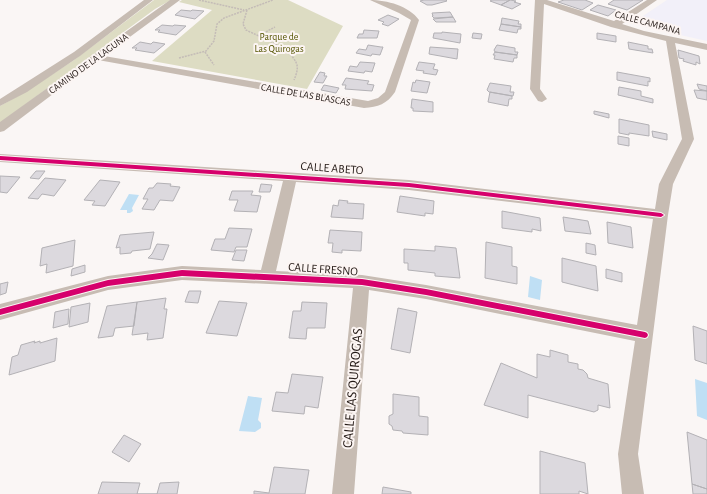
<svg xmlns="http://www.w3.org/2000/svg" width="707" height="494" font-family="'Alegreya Sans',sans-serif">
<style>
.education{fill:#f2f0f9}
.green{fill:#dddcc3}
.water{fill:#bfdff4}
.building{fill:#dcd9de;stroke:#b3b1b5}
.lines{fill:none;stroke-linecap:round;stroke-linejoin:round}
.path{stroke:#c4bcb7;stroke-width:1.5;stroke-dasharray:2 1;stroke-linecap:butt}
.street{fill:#c7bcb3;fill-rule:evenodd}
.cycleway-casing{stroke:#fcf5f3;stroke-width:2}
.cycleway{fill:#d6006c;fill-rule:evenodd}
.labels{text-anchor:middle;stroke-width:4;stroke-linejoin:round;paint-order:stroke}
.far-street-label{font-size:10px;fill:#231915;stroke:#fcf5f3}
.far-park-label{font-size:10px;fill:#545400;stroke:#fcf5f3}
.street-label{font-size:12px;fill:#231915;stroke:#fcf5f3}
.near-street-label{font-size:14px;fill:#231915;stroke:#fcf5f3}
</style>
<rect width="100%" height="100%" fill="#faf6f5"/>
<!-- education -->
<path class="education" d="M667 0H707V41L640 26 634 22Z"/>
<!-- green -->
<path class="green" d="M154 0H171L155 9 0 123V106L27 91 74 60Z
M182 0H288L343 26 307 89 152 61 212 10 179 2Z"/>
<!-- water -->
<path class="water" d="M129 194 139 195 132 208 133 211 130 213H127V210H120Z
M530 276 542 280 540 300 528 297Z
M695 379 707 383V420L697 416Z
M248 396 262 398 258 420 261 423V428L255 432 239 431Z"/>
<!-- building -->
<path class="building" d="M424 0H446L447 1 432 5H427L420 1Z
M492 0H510L501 5 490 1Z
M510 0 516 1 514 2 521 4 512 9 501 5Z
M564 0H585L593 3 582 10 558 2Z
M614 0H643L627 10 608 4Z
M598 5 616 10 608 16 590 10Z
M181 10 191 11 192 10 204 11 195 19 175 15Z
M450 12 453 17 434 18 432 16H433L432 13Z
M388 15 399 19 388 26 382 24 384 22 378 20Z
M453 17 456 22H436L433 19Z
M502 18 519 21 518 24H521V27L501 24Z
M501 24 521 27V29H518L517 33 499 30Z
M162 25 173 26 174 25 186 26 176 35 158 32 160 30H155Z
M364 30 379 31 377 38H357L359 34H363Z
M442 32 461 34 460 43 433 38 434 33H442Z
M473 33 482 34 481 39 472 38Z
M597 33 616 36V42L597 39Z
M140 42 151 44 153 42 165 44 154 53 135 50 137 48H132Z
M628 42 648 46V49H652L653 53 629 49Z
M368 45 381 47H383L380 55 372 54 371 56 356 53 359 49 366 50Z
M497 45 515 48V52H518L517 55 495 52 494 50Z
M430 47 458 49 457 59 429 54Z
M678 50 699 56 700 64 696 62V65L683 61 684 59 679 58Z
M495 52 517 55V58H514L513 62 494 59 495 55H493Z
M360 62 375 63 372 72 365 71 364 73 348 71 350 66 357 67Z
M419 62 435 64 433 69 438 70 436 75 423 73 424 71 416 70Z
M320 72 325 73 324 76H327L323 83 314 82Z
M617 72 650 78V82L648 81V86L617 80Z
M346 78 369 81 367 84 374 85 372 91 345 89 346 85H342Z
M416 80 430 82 427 93 411 91 413 82 415 83Z
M490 83 511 86 510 92H514L513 96 489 92 487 90Z
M697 84 707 86V91L699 89Z
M324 85 339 88 336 93 321 90Z
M619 87 641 91V96L653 99V103L618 95Z
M694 90 707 91V100L697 98Z
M490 92 512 96V99H509L508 106 488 102Z
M412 99 433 102V112L413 111V108H411Z
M594 111 609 114V118L594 114Z
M619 119 649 125V136L629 133V135L619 133Z
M652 131 667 134V140L653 137Z
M618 136 629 138V146L618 144Z
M36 171H45L39 179 30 178Z
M0 176 20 177 7 193 0 192Z
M45 178 66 180 54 196 42 194 38 199 28 198Z
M100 180 120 182 105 206 92 205 95 201 84 200Z
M157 183 171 184 170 186 180 187 173 201 160 200 154 210 142 209 148 199H143L149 188H153Z
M261 184 272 185 270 192H259Z
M232 191H253L251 195 261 196 257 212 234 211 238 200H229Z
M400 196 434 201 433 214 425 213V216L397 212Z
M339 200 348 201 347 203 364 204 363 219 331 217 333 205 338 206Z
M502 211 540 218 541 231 532 229V232L502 228Z
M563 217 588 221 591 234 565 231Z
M607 222 631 227 633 248 608 243Z
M229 228 252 229 247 247H236L234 252 211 250 215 239H225Z
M330 230 362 232 361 251 342 250V253L332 252 333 243H328Z
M154 232 150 249 132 251 131 253 120 254V247L116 248 120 235Z
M75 240 73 266 46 273 47 264 40 266 42 248Z
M486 242 512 247V266L517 267V284L485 278Z
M586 243 595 245 596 255 586 253Z
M157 244 169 245 163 260 148 258 152 254Z
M435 246 456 248 460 278 435 276V273L408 270V263H404V249L435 251Z
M236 250H247L244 261 232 260Z
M562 258 596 266 598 291 562 282Z
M85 265V272L71 276 72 269Z
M606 269 622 273V282L606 278Z
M8 282 6 293 0 295V284Z
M189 291H201L198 303 185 302Z
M166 298 164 309H167L163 338 147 340 148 333 132 335 137 302Z
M219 301 247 303 237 336 206 333Z
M137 302 134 326 115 328 113 336 98 338 107 306Z
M302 302 327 303 325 328H307L306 339 289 338 293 311H301Z
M90 303 88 322 69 327 71 307Z
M398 308 417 312 410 353 391 349Z
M69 309 68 324 53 328 55 312Z
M693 326 707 331V364L695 360Z
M57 338 55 361 9 375 12 357 18 355 21 345 35 341 34 343 40 341V343Z
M550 350 568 355V362L578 364V369L583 370 587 374 588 378 608 384 610 408 598 405V410L594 412 528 395V418L484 405 501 363 537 378V354L550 357Z
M292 374 323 377 318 408 305 406 304 414 272 411 276 392 288 393Z
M393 394 419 397V416L428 417V435L403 433 402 431 393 430 392 426 389 424V416L393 414Z
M687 432 707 440V489L692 484Z
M124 435 141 444 129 462 112 452Z
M540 451 585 463 588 494 579 491V494H540Z
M274 467 309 470 305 494H254V491L269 493Z
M102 482 140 483 137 494H98Z
M179 482 177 494H137H157L160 483Z
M692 484 707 489V494H693Z
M383 487 411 492V494H382Z"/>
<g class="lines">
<!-- path -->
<path class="path" d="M199 0 244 10
M247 10 243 24 246 30C260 37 292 48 297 65 298 70 296 75 294 80
M258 36 275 27
M205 52 214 65
M179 58 206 51 214 41 217 24 224 18 273 0"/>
<!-- street -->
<path class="street" d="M144 0H153L80 56 27 92 0 106V99L74 52Z
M170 0H180L104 56 368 101 378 98 385 92 411 20 399 13 370 0C387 0 409 6 419 20L395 92C387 104 378 107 364 108L98 60 4 131 0 132V122Z
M535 0H547L614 21 647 0H657L622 24 644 31 707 44V50L675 43 694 139 673 184 668 215 638 454 644 494H622L618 454 635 341 426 299 369 290 354 494H332L353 288 182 280 108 290 0 320V304L108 276 182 266 261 270 283 181 0 162V154L409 180 655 209 659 184 682 139 666 41 611 27 544 4 540 89 547 99 542 102 538 101 530 89ZM296 182 409 190 653 219 637 325 426 285 362 275 276 271Z"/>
<!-- cycleway casing -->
<g class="cycleway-casing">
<path id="cycleway" d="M0 156 409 183 661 213 664 215 661 217 409 187 0 160Z
M182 270 362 279 426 289 645 332 647 333 648 335 647 337 645 338 426 295 362 285 182 276 108 286 0 315V309L108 280Z"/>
</g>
<!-- cycleway -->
<use href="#cycleway" class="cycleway"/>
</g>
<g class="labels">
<!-- far-street labels -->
<g class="far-street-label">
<text transform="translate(648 22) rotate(15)" y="4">CALLE CAMPANA</text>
<text transform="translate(88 63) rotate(-36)" y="4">CAMINO DE LA LAGUNA</text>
<text transform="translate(306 94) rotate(10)" y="4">CALLE DE LAS BLASCAS</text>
</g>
<!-- far-park labels -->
<g class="far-park-label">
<text x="279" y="40">Parque de<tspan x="279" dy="12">Las Quirogas</tspan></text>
</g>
<!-- street labels -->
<g class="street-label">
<text transform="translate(332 168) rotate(4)" y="4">CALLE ABETO</text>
<text transform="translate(323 269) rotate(4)" y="4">CALLE FRESNO</text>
</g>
<!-- near-street labels -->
<g class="near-street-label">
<text transform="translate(352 388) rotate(-85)" y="5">CALLE LAS QUIROGAS</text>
</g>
</g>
</svg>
